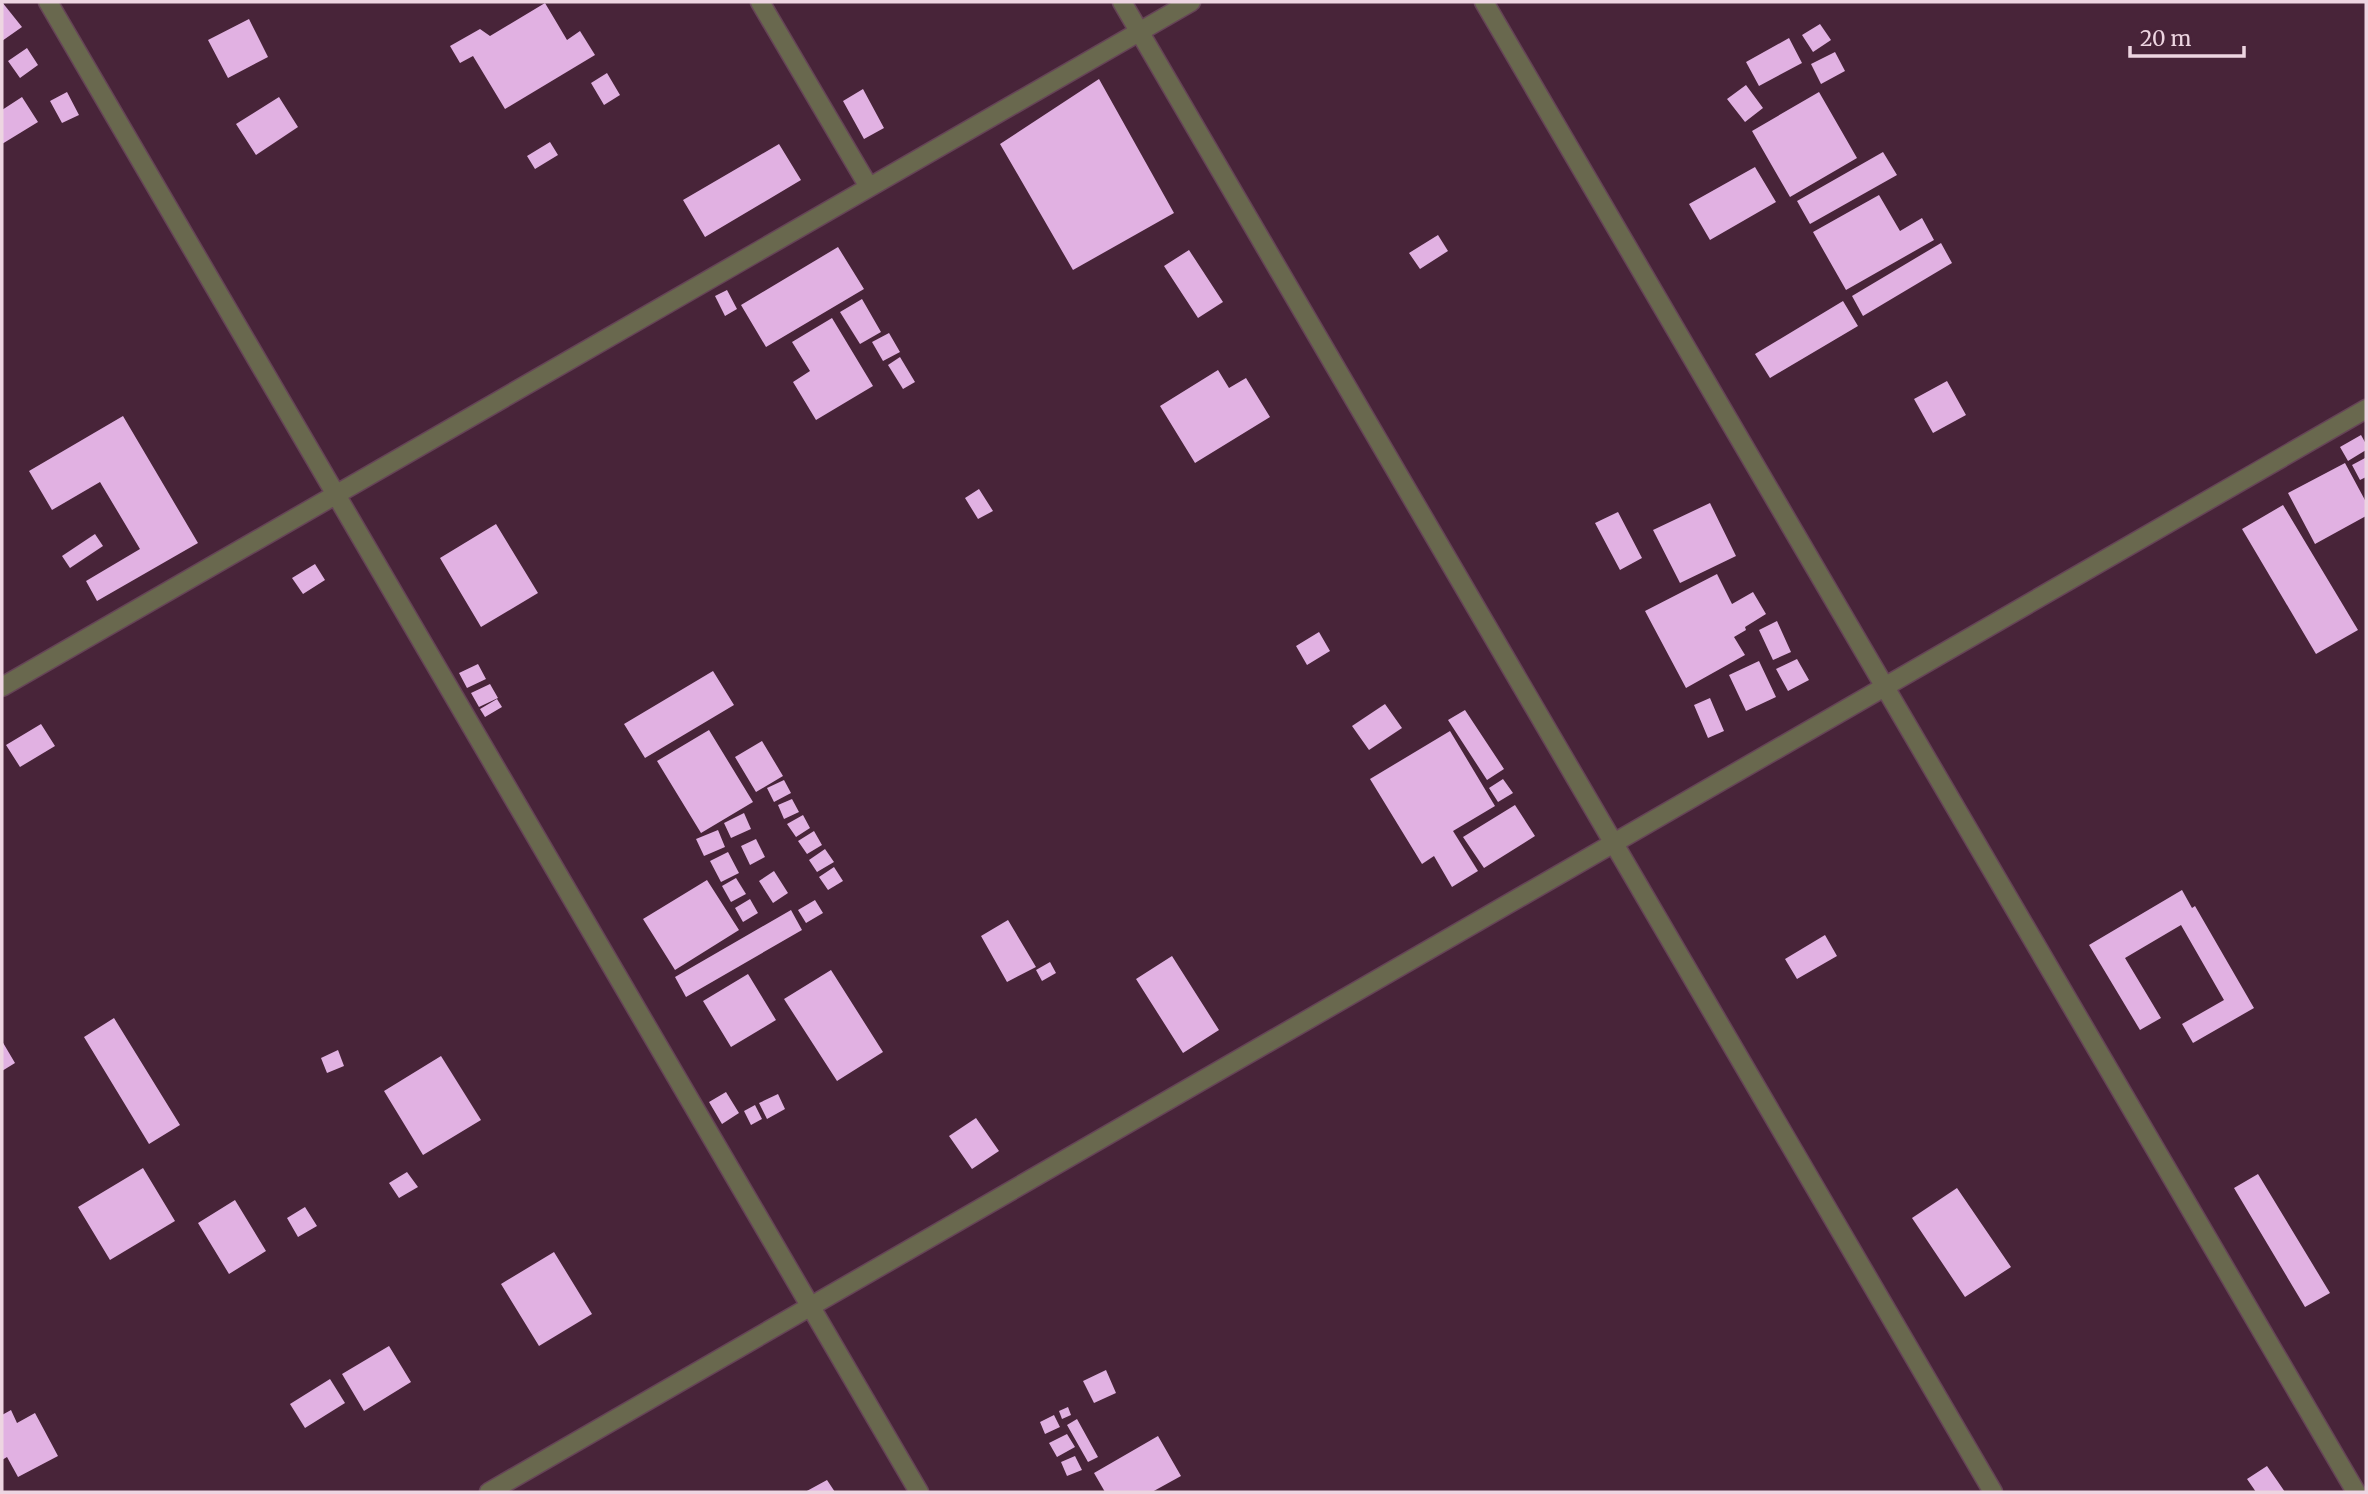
<svg xmlns="http://www.w3.org/2000/svg" width="2368" height="1494" font-family="Merriweather,serif">
<style>
.building{fill:#e1b1e2}
.lines{fill:none;stroke-linecap:round;stroke-linejoin:round}
.minor-casing{stroke:#664457;stroke-width:21}
.minor{stroke:#69684e;stroke-width:18}
</style>
<rect width="100%" height="100%" fill="#482439"/>
<!-- building -->
<path class="building" d="M2 2 22 27 2 41Z
M545 3 567 40 580 31 595 55 505 109 473 56 460 63 450 46 480 29 490 36Z
M249 19 268 57 228 78 208 40Z
M1820 24 1831 40 1813 52 1802 35Z
M1789 38 1802 63 1759 86 1746 62Z
M27 48 38 65 20 78 8 61Z
M1835 52 1845 71 1821 84 1811 64Z
M607 73 620 95 604 105 591 83Z
M1099 79 1174 213 1073 270 1000 144Z
M1746 85 1763 108 1745 122 1727 99Z
M863 89 884 128 864 139 843 101Z
M67 92 79 115 62 123 50 101Z
M1819 92 1857 158 1790 197 1752 131Z
M22 97 38 122 2 144V110Z
M279 97 298 127 256 155 236 124Z
M550 142 558 155 535 169 527 156Z
M779 144 801 180 705 237 683 200Z
M1883 152 1897 175 1810 224 1797 201Z
M1755 167 1776 202 1710 240 1689 204Z
M1879 195 1900 231 1922 218 1934 240 1846 290 1813 232Z
M1438 235 1448 251 1420 269 1409 253Z
M1941 243 1952 263 1863 316 1852 296Z
M838 247 864 289 766 347 741 305Z
M1189 250 1223 302 1198 318 1164 266Z
M727 290 737 309 725 316 715 296Z
M862 299 881 332 860 344 840 312Z
M1843 301 1858 326 1770 378 1755 354Z
M832 318 873 386 816 420 793 382 810 371 792 342Z
M889 333 900 352 883 361 872 342Z
M900 357 915 382 903 389 888 365Z
M1218 370 1229 388 1246 378 1270 417 1195 463 1160 406Z
M1947 381 1966 415 1933 433 1914 399Z
M123 416 198 543 97 601 86 581 140 549 100 482 52 510 29 471Z
M2361 435 2366 444V450L2348 461 2340 447Z
M2365 458 2366 477 2360 480 2352 465Z
M2345 463 2366 502V516L2315 544 2288 493Z
M979 489 993 511 978 519 965 498Z
M1710 503 1736 556 1680 583 1653 530Z
M2283 505 2358 630 2316 654 2242 529Z
M1618 512 1642 558 1620 570 1595 523Z
M496 524 538 593 481 627 440 558Z
M95 534 103 546 70 568 62 556Z
M315 564 325 580 303 594 292 578Z
M1717 574 1732 604 1753 592 1766 614 1745 627 1746 630 1734 637 1745 655 1686 688 1645 611Z
M1777 621 1791 652 1773 660 1759 630Z
M1319 632 1330 651 1307 665 1296 646Z
M1797 659 1809 680 1788 691 1776 669Z
M1759 661 1776 697 1746 711 1729 675Z
M478 664 486 679 467 688 459 673Z
M713 671 734 705 645 758 624 724Z
M490 684 498 698 479 707 471 693Z
M1710 698 1724 731 1708 738 1694 705Z
M497 699 502 707 485 717 480 709Z
M1385 704 1402 728 1369 750 1352 726Z
M1465 710 1504 769 1487 780 1448 720Z
M41 724 55 746 20 767 6 745Z
M709 730 753 802 701 833 657 761Z
M1450 731 1495 806 1453 831 1478 871 1452 887 1434 856 1422 864 1370 779Z
M762 741 783 776 756 792 735 757Z
M1503 779 1513 793 1498 802 1489 788Z
M784 780 791 793 774 802 767 788Z
M792 799 799 812 784 819 778 805Z
M1515 805 1535 836 1484 868 1463 837Z
M744 813 751 829 731 838 724 823Z
M803 815 810 828 796 837 787 824Z
M718 830 725 847 704 856 696 839Z
M814 831 822 845 807 854 798 841Z
M756 839 765 857 750 865 741 846Z
M825 849 834 862 817 872 809 860Z
M728 852 739 873 721 882 710 861Z
M834 867 843 881 828 890 819 877Z
M774 871 788 893 773 903 759 881Z
M736 878 746 894 731 902 722 886Z
M707 880 739 930 675 970 643 919Z
M2182 890 2192 908 2195 906 2254 1008 2193 1043 2182 1024 2224 1000 2181 925 2125 958 2161 1018 2140 1030 2089 945Z
M750 899 758 913 743 922 735 908Z
M815 900 823 913 806 923 798 910Z
M791 910 802 930 686 997 675 977Z
M1008 920 1036 967 1007 982 981 936Z
M1825 935 1837 956 1797 979 1785 959Z
M1172 956 1219 1030 1183 1053 1136 979Z
M1050 962 1056 973 1042 981 1036 970Z
M831 970 883 1052 837 1081 784 999Z
M748 974 776 1020 731 1047 703 1001Z
M114 1018 180 1125 149 1144 84 1037Z
M2 1041 15 1063 2 1071Z
M338 1050 344 1066 327 1073 321 1058Z
M441 1056 481 1120 423 1155 384 1091Z
M726 1092 739 1113 722 1124 709 1102Z
M778 1094 785 1109 767 1119 759 1103Z
M755 1105 762 1119 751 1125 744 1111Z
M976 1118 999 1151 972 1169 949 1136Z
M143 1168 175 1221 110 1260 78 1207Z
M407 1172 418 1187 399 1198 389 1183Z
M2258 1174 2330 1293 2305 1307 2234 1188Z
M1957 1188 2011 1267 1965 1297 1912 1218Z
M235 1200 266 1251 229 1274 198 1223Z
M305 1207 317 1226 298 1237 287 1218Z
M554 1252 592 1314 539 1346 501 1284Z
M389 1346 411 1382 364 1411 342 1374Z
M1106 1370 1116 1393 1094 1403 1083 1381Z
M330 1379 345 1403 305 1428 290 1404Z
M1068 1407 1071 1415 1062 1419 1059 1411Z
M11 1410 17 1423 35 1413 58 1456 18 1477 7 1457 2 1460V1415Z
M1054 1415 1060 1427 1045 1434 1040 1422Z
M1077 1419 1098 1457 1088 1462 1067 1425Z
M1067 1434 1075 1447 1057 1457 1049 1443Z
M1158 1436 1181 1476 1152 1492H1105L1094 1473Z
M1075 1456 1082 1470 1067 1476 1061 1462Z
M2267 1466 2285 1492H2256L2247 1479Z
M827 1480 835 1492H805Z"/>
<g class="lines">
<!-- minor casing -->
<g class="minor-casing">
<path id="minor" d="M48 2 919 1492
M760 2 869 187
M1122 2 1993 1492
M1484 2 2356 1492
M2 687 1191 2
M489 1492 2366 409"/>
</g>
<!-- minor -->
<use href="#minor" class="minor"/>
</g>
<!-- border -->
<rect width="2368" height="1494" fill="none" stroke="#edd5e1" stroke-width="7"/>
<!-- scale -->
<path d="M2130 46v10h114v-10" fill="none" stroke="#edd5e1" stroke-width="3.5"/>
<text x="2140" y="46" font-size="21" fill="#edd5e1" stroke="#482439" stroke-width="5" paint-order="stroke">20 m</text>
</svg>
